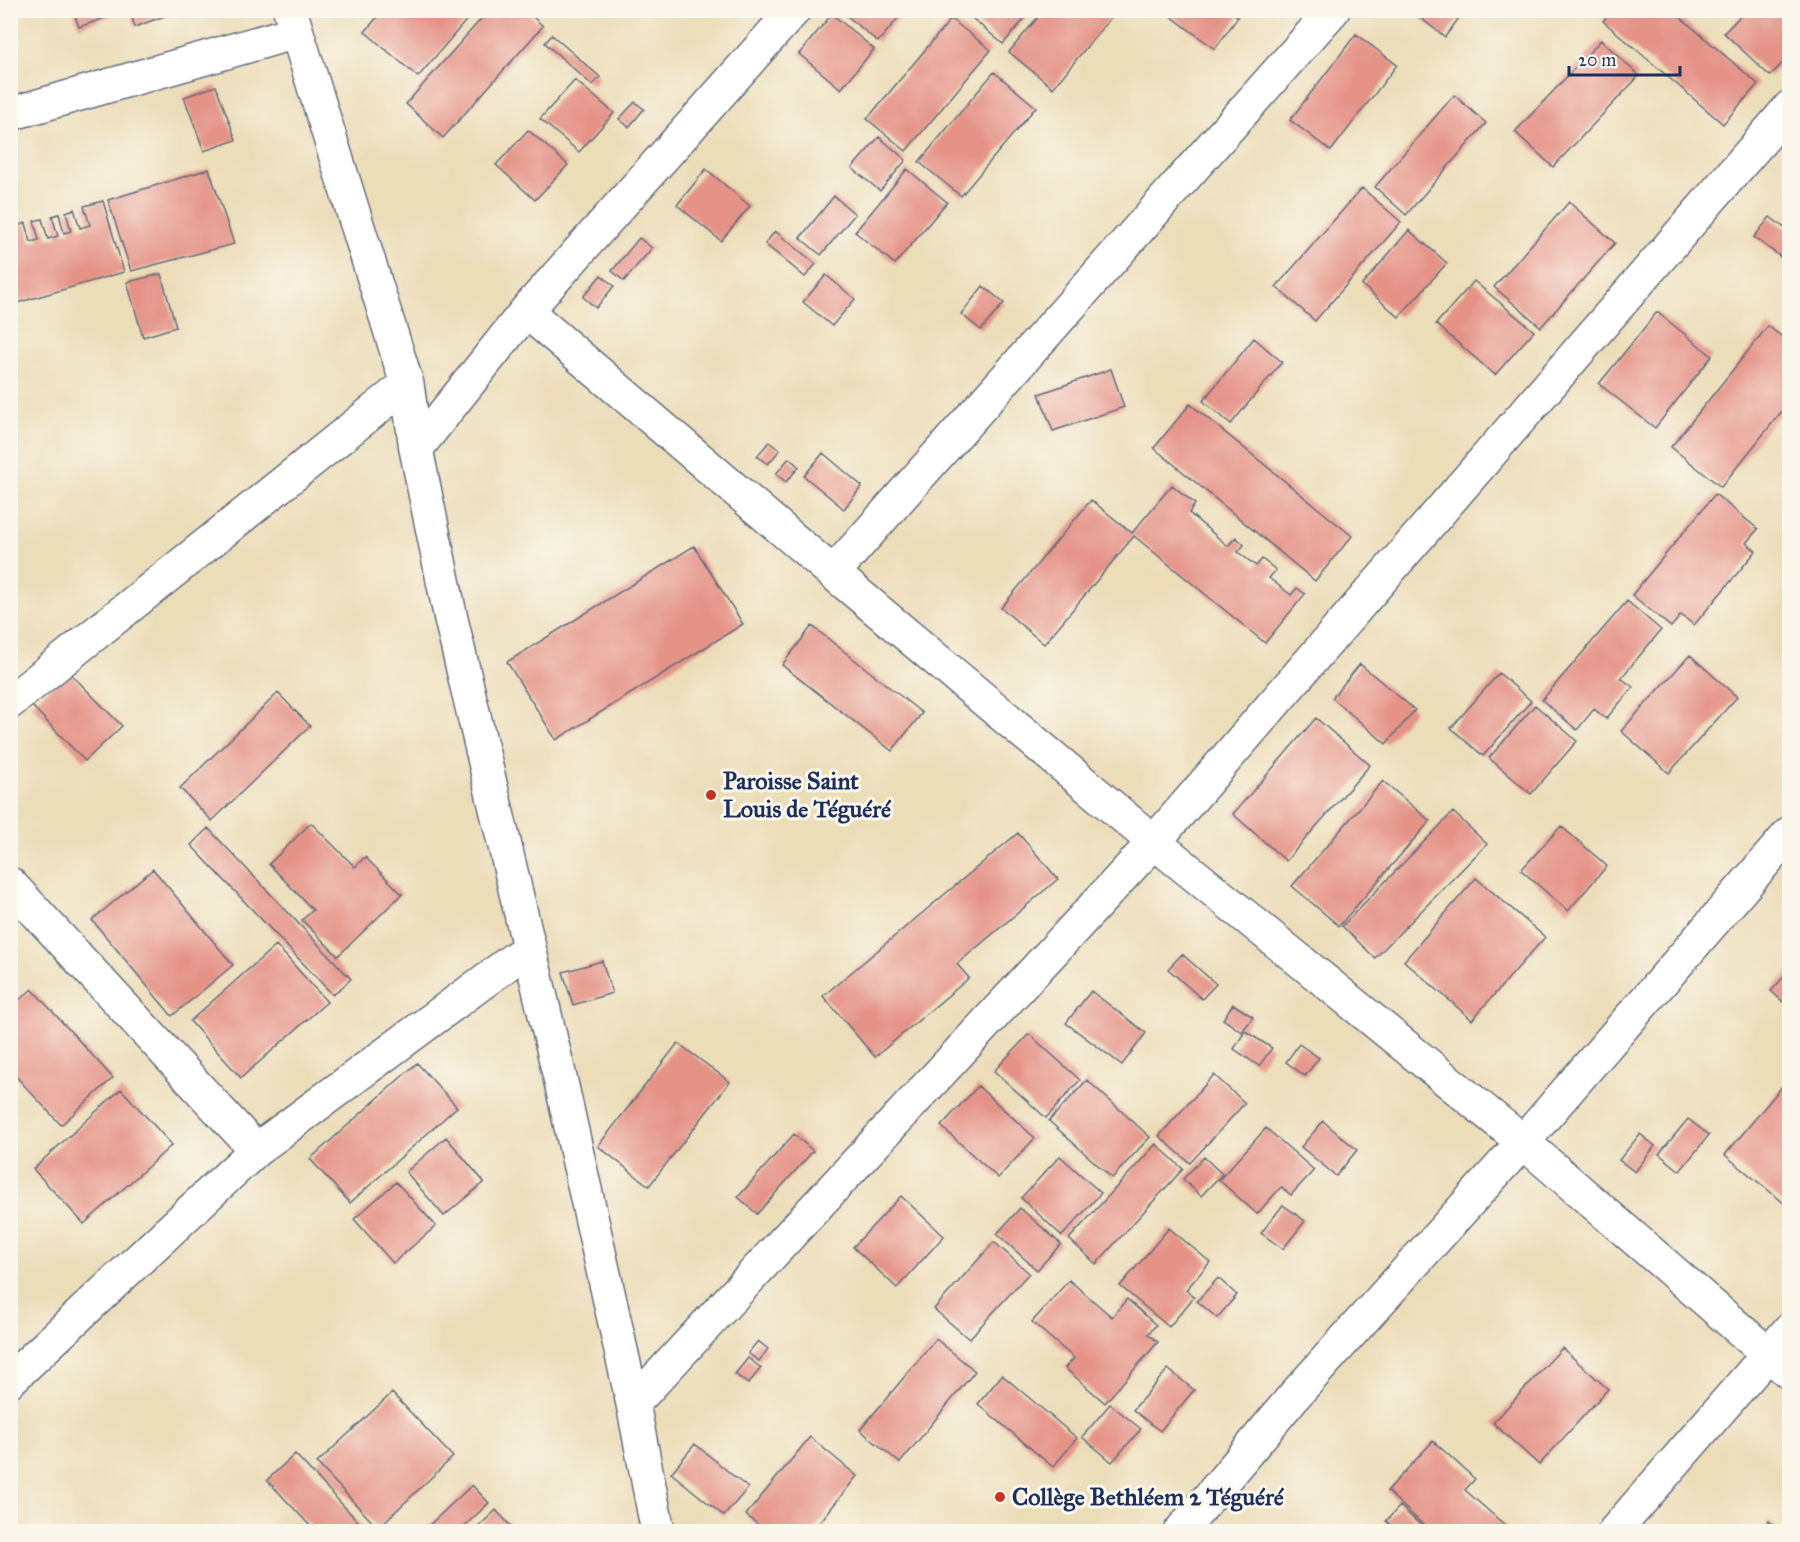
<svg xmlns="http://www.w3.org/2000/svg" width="1800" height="1542" font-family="'IM FELL Great Primer',serif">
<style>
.building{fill:#e59387}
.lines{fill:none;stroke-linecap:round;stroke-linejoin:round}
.minor-casing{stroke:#646c7e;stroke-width:36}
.minor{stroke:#fff;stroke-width:33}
.poi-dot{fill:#c8321e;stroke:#fbf7ec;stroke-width:2}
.labels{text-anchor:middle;stroke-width:6;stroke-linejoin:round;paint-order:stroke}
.poi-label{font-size:24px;font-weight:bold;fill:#1b2f5e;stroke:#fbf7ec;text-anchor:start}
</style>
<rect width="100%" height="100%" fill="#fbf7ec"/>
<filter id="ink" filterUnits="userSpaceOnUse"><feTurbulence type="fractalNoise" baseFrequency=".0167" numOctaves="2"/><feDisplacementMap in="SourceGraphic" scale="12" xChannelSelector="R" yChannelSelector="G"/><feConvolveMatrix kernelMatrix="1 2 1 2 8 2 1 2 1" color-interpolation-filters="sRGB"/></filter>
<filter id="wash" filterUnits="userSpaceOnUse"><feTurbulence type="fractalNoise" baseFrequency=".008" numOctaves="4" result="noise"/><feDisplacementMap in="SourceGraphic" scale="24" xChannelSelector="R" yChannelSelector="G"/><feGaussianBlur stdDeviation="1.35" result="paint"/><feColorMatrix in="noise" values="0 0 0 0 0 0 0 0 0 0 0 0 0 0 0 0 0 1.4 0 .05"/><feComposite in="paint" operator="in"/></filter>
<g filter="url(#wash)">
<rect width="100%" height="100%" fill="#ecddb9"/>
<g id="blocks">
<!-- building -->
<path class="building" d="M73 10H125V11L79 27Z
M129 10H178V11L135 27Z
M383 10H475L418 77 365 32Z
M489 10H525L543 26 443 138 406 104Z
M840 10H905L878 42Z
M966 10H1032L1003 44 965 12Z
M1044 10H1117L1053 88 1009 52Z
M1171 10H1229L1238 17 1215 49 1168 14Z
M1410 10H1465L1445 37Z
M1613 10H1672L1758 84 1723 124 1603 21Z
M1746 10H1790V55L1770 76 1724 33Z
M832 14 874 49 841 89 799 54Z
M951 19 991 50 906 151 867 119Z
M1356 34 1397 65 1331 151 1290 120Z
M552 35 600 77 592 85 545 43Z
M1601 40 1639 76 1553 167 1515 132Z
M994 72 1036 107 961 196 919 162Z
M575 80 614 113 579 152 540 119Z
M216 86 236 140 204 151 184 97Z
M1454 95 1486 123 1406 215 1375 187Z
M635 102 644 109 629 127 619 119Z
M528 130 568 165 535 200 496 165Z
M879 137 906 160 880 191 852 168Z
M209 169 234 244 131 271 108 200Z
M706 169 750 206 721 241 677 205Z
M907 169 947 202 895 264 855 232Z
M1362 188 1401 222 1315 321 1276 287Z
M834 196 855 214 821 255 800 238Z
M103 201 124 272 10 305V247L19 245 14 227 26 223 31 242 39 240 34 221 42 219 48 239 58 236 52 216 59 214 64 233 71 231 66 212 74 209 80 228 90 225 84 206Z
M1569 202 1615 243 1541 327 1494 287Z
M1770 217 1790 232V264L1754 237Z
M1409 230 1447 263 1399 317 1362 285Z
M775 231 816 264 805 277 765 244Z
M639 238 652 248 624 281 612 271Z
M161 274 176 327 143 337 127 282Z
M601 275 614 286 596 308 583 297Z
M826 275 855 299 832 326 803 302Z
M1474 281 1534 331 1495 375 1436 324Z
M983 286 1004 303 981 330 961 314Z
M1657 312 1712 356 1655 428 1599 384Z
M1768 326 1790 343V401L1721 487 1671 447Z
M1254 338 1282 362 1231 424 1203 401Z
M1111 369 1124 407 1053 431 1039 394Z
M1190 404 1352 536 1315 581 1154 448Z
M769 442 780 450 768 464 757 456Z
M823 453 862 486 844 509 804 476Z
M789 458 799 467 786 482 776 474Z
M1172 485 1195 504 1189 513 1228 546 1236 537 1244 545 1238 552 1256 566 1262 559 1276 570 1269 578 1291 595 1297 588 1305 594 1265 643 1134 536 1044 644 1001 608 1091 500 1132 533Z
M1715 494 1758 529 1746 543 1756 551 1694 625 1681 615 1671 627 1632 595Z
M694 546 743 624 556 740 507 662Z
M1627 601 1661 630 1621 678 1633 687 1606 719 1594 709 1577 730 1542 700Z
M812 626 922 713 892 751 782 665Z
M1690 655 1737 697 1669 773 1621 731Z
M1360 664 1415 710 1386 744 1332 698Z
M68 671 122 726 85 761 31 705Z
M1499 673 1531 701 1483 756 1451 728Z
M278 693 310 726 212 821 180 788Z
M1535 705 1577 741 1531 794 1489 758Z
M1316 718 1370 765 1286 861 1233 814Z
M1383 781 1430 821 1339 926 1292 886Z
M1453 812 1487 844 1375 958 1342 926Z
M311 823 355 867 365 857 402 894 338 956 302 920 313 910 269 864Z
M1561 826 1607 866 1568 911 1521 870Z
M208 828 351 979 333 995 191 845Z
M1018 833 1058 879 957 964 969 978 875 1057 823 996Z
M153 869 233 965 172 1016 92 920Z
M1476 878 1545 937 1472 1020 1404 961Z
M276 945 327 1002 241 1078 190 1021Z
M1182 954 1216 984 1202 999 1168 969Z
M602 961 612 993 573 1005 563 972Z
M1790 970V1008L1771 991Z
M32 989 113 1078 61 1125 10 1070V1008Z
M1091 991 1146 1033 1122 1065 1066 1023Z
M1233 1004 1253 1017 1242 1032 1223 1019Z
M1245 1031 1272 1048 1259 1066 1234 1049Z
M1029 1034 1080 1080 1046 1118 994 1071Z
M678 1043 730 1082 649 1186 598 1146Z
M1299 1044 1319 1058 1305 1076 1286 1062Z
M417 1063 457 1107 350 1203 310 1159Z
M1214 1075 1245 1103 1190 1163 1159 1136Z
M1790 1077V1208L1725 1155Z
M1087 1080 1150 1137 1112 1178 1049 1121Z
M978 1086 1035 1138 998 1178 941 1126Z
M121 1089 172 1145 84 1224 33 1169Z
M1688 1119 1709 1135 1680 1171 1659 1154Z
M1323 1121 1357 1150 1336 1176 1301 1147Z
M1266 1128 1314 1170 1291 1195 1281 1187 1257 1214 1219 1180Z
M794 1134 813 1151 757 1214 738 1197Z
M1640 1134 1655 1146 1635 1172 1619 1160Z
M446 1137 484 1182 444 1216 406 1172Z
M1156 1144 1183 1169 1096 1264 1069 1239Z
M1060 1156 1101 1193 1062 1236 1021 1198Z
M1204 1157 1222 1174 1201 1196 1183 1179Z
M396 1182 436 1226 393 1263 354 1219Z
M901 1196 944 1236 897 1288 853 1247Z
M1283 1205 1305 1221 1283 1249 1261 1233Z
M1020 1208 1061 1244 1037 1270 997 1234Z
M1169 1228 1210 1262 1186 1290 1194 1297 1169 1327 1120 1286Z
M994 1242 1029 1273 969 1339 934 1309Z
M1218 1278 1237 1295 1217 1318 1197 1301Z
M1069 1280 1112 1317 1127 1299 1156 1325 1148 1334 1158 1342 1105 1403 1065 1368 1074 1358 1032 1322Z
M936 1339 975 1371 900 1463 860 1430Z
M758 1341 768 1349 759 1361 748 1353Z
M1562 1348 1608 1389 1539 1465 1493 1423Z
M748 1358 761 1368 748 1384 735 1374Z
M1168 1369 1194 1390 1160 1431 1133 1410Z
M1002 1375 1077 1438 1053 1467 978 1404Z
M392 1393 453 1457 378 1528 317 1463Z
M1110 1404 1141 1429 1112 1462 1082 1437Z
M810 1437 857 1476 812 1532H767L746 1515Z
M1433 1441 1475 1479 1465 1490 1507 1527 1503 1532H1431L1387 1491Z
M695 1444 748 1488 724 1516 671 1473Z
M295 1454 368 1532H316L267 1480Z
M472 1485 489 1503 458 1532H422Z
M1400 1506 1428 1532H1398L1386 1521Z
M496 1510 516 1532H478L476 1529Z
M1769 1521 1782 1532H1761Z"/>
</g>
</g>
<g filter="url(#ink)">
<use href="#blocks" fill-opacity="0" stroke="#646c7e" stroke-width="1.5"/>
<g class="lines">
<!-- minor casing -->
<g class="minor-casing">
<path id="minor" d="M290 10 407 384 416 449 451 619 561 1082 633 1404 658 1532
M10 114 296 32
M526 311 833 573 1154 842 1523 1142 1790 1373
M416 449 526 311 794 10
M833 573 1333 10
M10 702 407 384
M10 884 256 1150
M10 1380 256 1150 529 948
M633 1404 1154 842 1790 107
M1180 1532 1294 1396 1523 1142 1790 833
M1614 1532 1790 1329"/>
</g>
<!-- minor -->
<use href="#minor" class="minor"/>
</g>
</g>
<!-- markers -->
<g class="poi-dot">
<circle cx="711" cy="795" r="6"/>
<circle cx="1000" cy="1497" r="6"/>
</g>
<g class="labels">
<!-- poi labels -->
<g class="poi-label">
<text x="723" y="789">Paroisse Saint<tspan x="723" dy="28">Louis de Téguéré</tspan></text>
<text x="1012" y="1505">Collège Bethléem 2 Téguéré</text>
</g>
</g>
<!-- margin -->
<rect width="1800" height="1542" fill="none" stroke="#fbf7ec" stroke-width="36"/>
<!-- scale -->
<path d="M1569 66v9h111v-9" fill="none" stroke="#1b2f5e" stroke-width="3"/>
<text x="1578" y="66" font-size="18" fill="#1b2f5e" stroke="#fbf7ec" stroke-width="4.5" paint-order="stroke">20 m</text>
</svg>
